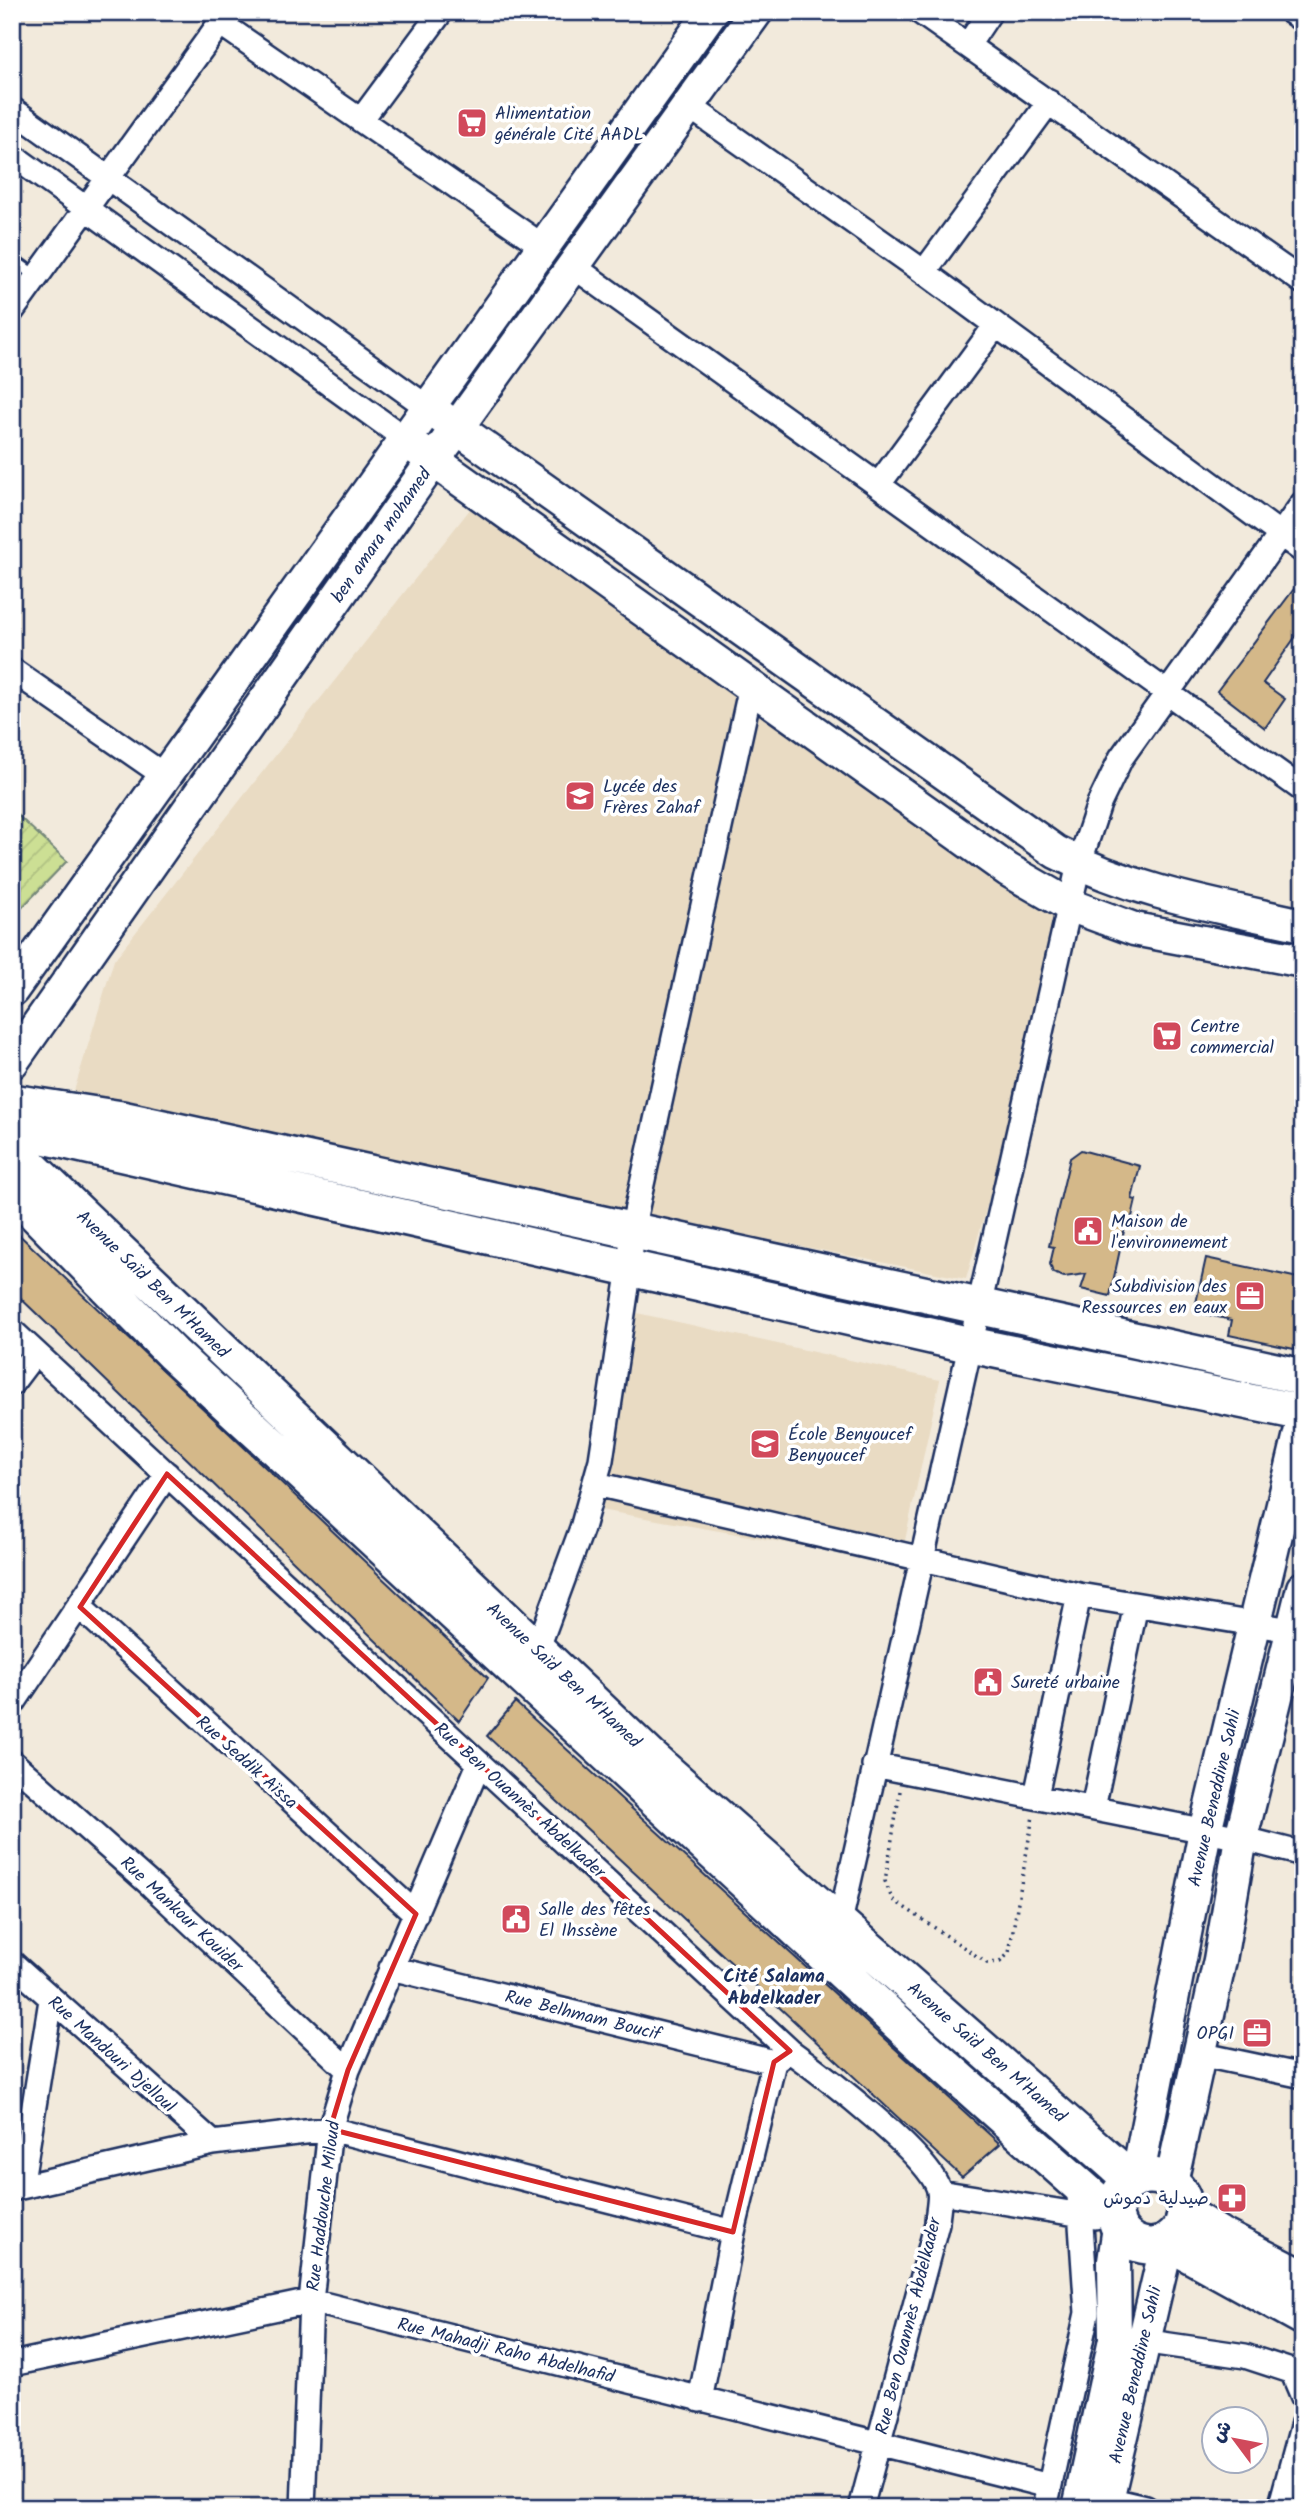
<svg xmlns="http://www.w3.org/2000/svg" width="1315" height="2520" font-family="Kalam,'Playpen Sans Arabic',sans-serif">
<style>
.built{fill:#e9dbc3}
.garden{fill:url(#garden-furrows);stroke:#748779;stroke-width:2}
.building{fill:#d4b889;stroke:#1b2f5e;stroke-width:2}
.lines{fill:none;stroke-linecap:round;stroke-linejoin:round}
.lane-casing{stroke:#1b2f5e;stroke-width:16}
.street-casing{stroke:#1b2f5e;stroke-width:28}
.secondary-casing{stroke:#1b2f5e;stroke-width:37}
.primary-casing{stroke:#1b2f5e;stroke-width:40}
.path{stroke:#1b2f5e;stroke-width:3.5;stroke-dasharray:2 5;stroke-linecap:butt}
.lane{stroke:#fff;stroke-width:10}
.street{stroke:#fff;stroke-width:23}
.secondary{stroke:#fff;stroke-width:32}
.primary{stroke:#fff;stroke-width:35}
.marked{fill:none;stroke:#d62828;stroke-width:5;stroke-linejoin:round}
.labels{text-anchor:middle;stroke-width:7;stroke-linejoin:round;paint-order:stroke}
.poi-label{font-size:18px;fill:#1b2f5e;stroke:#fff;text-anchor:start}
.street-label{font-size:18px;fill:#1b2f5e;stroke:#fff}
.neighbourhood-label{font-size:19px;font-weight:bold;fill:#1b2f5e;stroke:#fff}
</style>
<defs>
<pattern id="garden-furrows" width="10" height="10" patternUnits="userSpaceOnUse" patternTransform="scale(1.75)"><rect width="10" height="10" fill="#ccdf94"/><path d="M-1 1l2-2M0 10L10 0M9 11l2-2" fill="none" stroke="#afc082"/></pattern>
</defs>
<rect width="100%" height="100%" fill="#f2eadc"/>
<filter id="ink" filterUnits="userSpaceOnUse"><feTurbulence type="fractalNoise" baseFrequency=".0143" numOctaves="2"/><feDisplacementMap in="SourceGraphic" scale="14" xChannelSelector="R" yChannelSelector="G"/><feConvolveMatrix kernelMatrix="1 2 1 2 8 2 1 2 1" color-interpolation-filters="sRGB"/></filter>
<g filter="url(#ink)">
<!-- built -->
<path class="built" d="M471 508 759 689 1074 902 966 1279 71 1101 114 960Z
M637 1313 940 1380 900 1563 589 1508Z"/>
<!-- garden -->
<path class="garden" d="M12 810 67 861 12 918Z"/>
<!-- building -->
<path class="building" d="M1303 577V626L1263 683 1285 699 1265 728 1217 691Z
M1081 1150 1140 1166 1132 1199 1136 1200 1132 1217H1127L1110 1296 1081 1289 1086 1274 1064 1277 1053 1273 1050 1264 1054 1247 1049 1246 1070 1158Z
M12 1228 488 1678 459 1721 12 1290Z
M1206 1258 1303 1279V1351L1229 1335 1232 1320 1194 1312Z
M515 1702 912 2064 1000 2144 962 2177 487 1736Z"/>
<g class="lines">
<!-- lane casing -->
<g class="lane-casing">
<path id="lane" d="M12 259 37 277"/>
</g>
<!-- street casing -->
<g class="street-casing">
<path id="street" d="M920 12 1303 282
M1291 12 1303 20
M220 23 544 247
M968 45 990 12
M689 106 924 272 1303 551
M12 109 427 407
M361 120 441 12
M12 155 404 438
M573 266 1303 790
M924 272 1049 102
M12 311 228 12
M879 484 996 325
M12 670 165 776
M12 1331 790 2051C822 2074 929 2155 939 2190 941 2200 937 2213 937 2223L861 2508
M12 1383 34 1354
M596 1484 1079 1595 1303 1632
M80 1607 416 1914
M537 1650 582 1528 601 1460 630 1267 632 1230 751 686
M12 1705 167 1474
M12 1762 152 1886 348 2070
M874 1765 1241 1838 1303 1854
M1036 1796 1079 1595
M1093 1808 1136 1605
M840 1922 1079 864 1099 804 1121 758 1303 503
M12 1963 213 2143
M391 1968 774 2062
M1199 2054 1303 2076
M21 2187 51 2000
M12 2189 213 2143 330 2129 733 2232
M939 2192 1095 2217
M1142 2341 1245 2356 1303 2375
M12 2364 311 2301 1049 2486
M1292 2371 1303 2397
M700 2400 733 2232 774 2062 786 2053
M1107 2499 1146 2508
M303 2508 311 2301 330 2129 348 2070 479 1764
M1045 2508 1087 2313 1078 2181
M1280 2508 1303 2423"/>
</g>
<!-- secondary casing -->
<g class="secondary-casing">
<path id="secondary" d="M440 416 1056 852C1136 893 1217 906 1303 925
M416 448 1008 870 1069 905 1134 929 1303 961
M12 990 711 12
M12 1062 433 461 756 12
M1137 2179 1205 1831 1303 1421
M1171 2183 1220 1960 1241 1838 1303 1588
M1079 2508 1115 2339 1114 2261 1119 2227
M1105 2508 1167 2243"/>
</g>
<!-- primary casing -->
<g class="primary-casing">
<path id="primary" d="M12 1102 122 1119 1303 1377
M12 1126 39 1135 971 1345 1299 1412
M12 1149 650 1757 1133 2181
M12 1190 173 1354 926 2049 1115 2217
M1115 2211a35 35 0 1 1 70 0a35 35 0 1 1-70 0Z
M1185 2214 1219 2235 1303 2278
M1167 2242 1303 2317"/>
</g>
<!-- path -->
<path class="path" d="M900 1791 885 1881 892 1899 987 1963 1000 1962 1009 1953 1033 1816"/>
<!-- lane -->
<use href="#lane" class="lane"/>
<!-- street -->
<use href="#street" class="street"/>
<!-- secondary -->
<use href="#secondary" class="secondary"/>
<!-- primary -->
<use href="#primary" class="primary"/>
</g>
</g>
<!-- marked area -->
<path class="marked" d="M167 1474 790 2051 774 2062 733 2232 330 2129 348 2070 416 1914 80 1607Z"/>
<!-- icons -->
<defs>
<g id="supermarket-square" transform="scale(1.575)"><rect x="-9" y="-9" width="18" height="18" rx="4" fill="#d1495b" stroke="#fff"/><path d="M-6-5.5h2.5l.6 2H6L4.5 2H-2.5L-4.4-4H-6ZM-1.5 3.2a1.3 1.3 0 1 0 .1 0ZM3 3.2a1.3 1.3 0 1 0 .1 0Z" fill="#fff"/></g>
<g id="school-square" transform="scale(1.575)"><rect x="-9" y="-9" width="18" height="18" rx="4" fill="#d1495b" stroke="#fff"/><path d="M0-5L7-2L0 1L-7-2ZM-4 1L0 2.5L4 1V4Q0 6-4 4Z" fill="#fff"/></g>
<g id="civic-square" transform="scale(1.575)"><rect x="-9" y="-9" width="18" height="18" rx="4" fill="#d1495b" stroke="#fff"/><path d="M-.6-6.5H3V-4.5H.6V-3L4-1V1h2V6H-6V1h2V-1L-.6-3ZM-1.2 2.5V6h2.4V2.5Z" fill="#fff"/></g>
<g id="office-square" transform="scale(1.575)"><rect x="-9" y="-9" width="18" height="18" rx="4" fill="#d1495b" stroke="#fff"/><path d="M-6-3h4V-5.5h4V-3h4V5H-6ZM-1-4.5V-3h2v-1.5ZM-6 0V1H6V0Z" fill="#fff"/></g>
<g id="pharmacy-square" transform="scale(1.575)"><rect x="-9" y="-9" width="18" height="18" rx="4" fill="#d1495b" stroke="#fff"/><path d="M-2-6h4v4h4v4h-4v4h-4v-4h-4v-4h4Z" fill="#fff"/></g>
</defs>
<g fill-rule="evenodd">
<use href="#supermarket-square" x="472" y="123"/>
<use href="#school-square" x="580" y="796"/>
<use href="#supermarket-square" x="1167" y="1036"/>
<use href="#civic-square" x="1088" y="1231"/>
<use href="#office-square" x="1250" y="1296"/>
<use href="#school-square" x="765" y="1444"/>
<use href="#civic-square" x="988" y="1682"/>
<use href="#civic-square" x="516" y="1919"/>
<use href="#office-square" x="1257" y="2033"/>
<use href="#pharmacy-square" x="1232" y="2198"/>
</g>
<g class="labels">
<!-- poi labels -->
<g class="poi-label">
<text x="495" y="119">Alimentation<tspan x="495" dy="21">générale Cité AADL</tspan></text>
<text x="603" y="792">Lycée des<tspan x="603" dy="21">Frères Zahaf</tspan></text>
<text x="1190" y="1032">Centre<tspan x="1190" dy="21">commercial</tspan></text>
<text x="1111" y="1227">Maison de<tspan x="1111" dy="21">l'environnement</tspan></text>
<text x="1227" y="1292" text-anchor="end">Subdivision des<tspan x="1227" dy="21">Ressources en eaux</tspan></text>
<text x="788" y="1440">École Benyoucef<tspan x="788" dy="21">Benyoucef</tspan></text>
<text x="1011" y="1688">Sureté urbaine</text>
<text x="539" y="1915">Salle des fêtes<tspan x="539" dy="21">El Ihssène</tspan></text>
<text x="1234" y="2039" text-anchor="end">OPGI</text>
<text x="1209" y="2204" text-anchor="end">صيدلية دموش</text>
</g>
<!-- street labels -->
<g class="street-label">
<text transform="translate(381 535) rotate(-55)" y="6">ben amara mohamed</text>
<text transform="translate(153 1284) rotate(44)" y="6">Avenue Saïd Ben M'Hamed</text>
<text transform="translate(564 1675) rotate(43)" y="6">Avenue Saïd Ben M'Hamed</text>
<text transform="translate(247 1762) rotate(42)" y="6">Rue Seddik Aïssa</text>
<text transform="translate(1214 1798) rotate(-77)" y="6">Avenue Beneddine Sahli</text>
<text transform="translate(520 1800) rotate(42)" y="6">Rue Ben Ouannès Abdelkader</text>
<text transform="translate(182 1914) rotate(43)" y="6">Rue Mankour Kouider</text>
<text transform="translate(583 2015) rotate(14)" y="6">Rue Belhmam Boucif</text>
<text transform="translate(987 2052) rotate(41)" y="6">Avenue Saïd Ben M'Hamed</text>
<text transform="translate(112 2054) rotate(42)" y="6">Rue Mandouri Djelloul</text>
<text transform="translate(323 2206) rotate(-83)" y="6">Rue Haddouche Miloud</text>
<text transform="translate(908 2326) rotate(-76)" y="6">Rue Ben Ouannès Abdelkader</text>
<text transform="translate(506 2350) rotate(14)" y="6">Rue Mahadji Raho Abdelhafid</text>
<text transform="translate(1135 2375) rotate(-77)" y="6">Avenue Beneddine Sahli</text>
</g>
<!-- neighbourhood labels -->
<g class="neighbourhood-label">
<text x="774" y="1982">Cité Salama<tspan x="774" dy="22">Abdelkader</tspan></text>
</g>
</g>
<!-- margin -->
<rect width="1315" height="2520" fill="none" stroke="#fff" stroke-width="42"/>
<rect x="21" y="21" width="1273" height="2478" fill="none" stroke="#1b2f5e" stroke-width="2.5" filter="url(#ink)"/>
<!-- north arrow -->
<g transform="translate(1235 2440) rotate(302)"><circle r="33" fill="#ffffff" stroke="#a4acbf" stroke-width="2"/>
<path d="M0-5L12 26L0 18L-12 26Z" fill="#d1495b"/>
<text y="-10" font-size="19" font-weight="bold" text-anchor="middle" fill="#1b2f5e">ش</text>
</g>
</svg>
